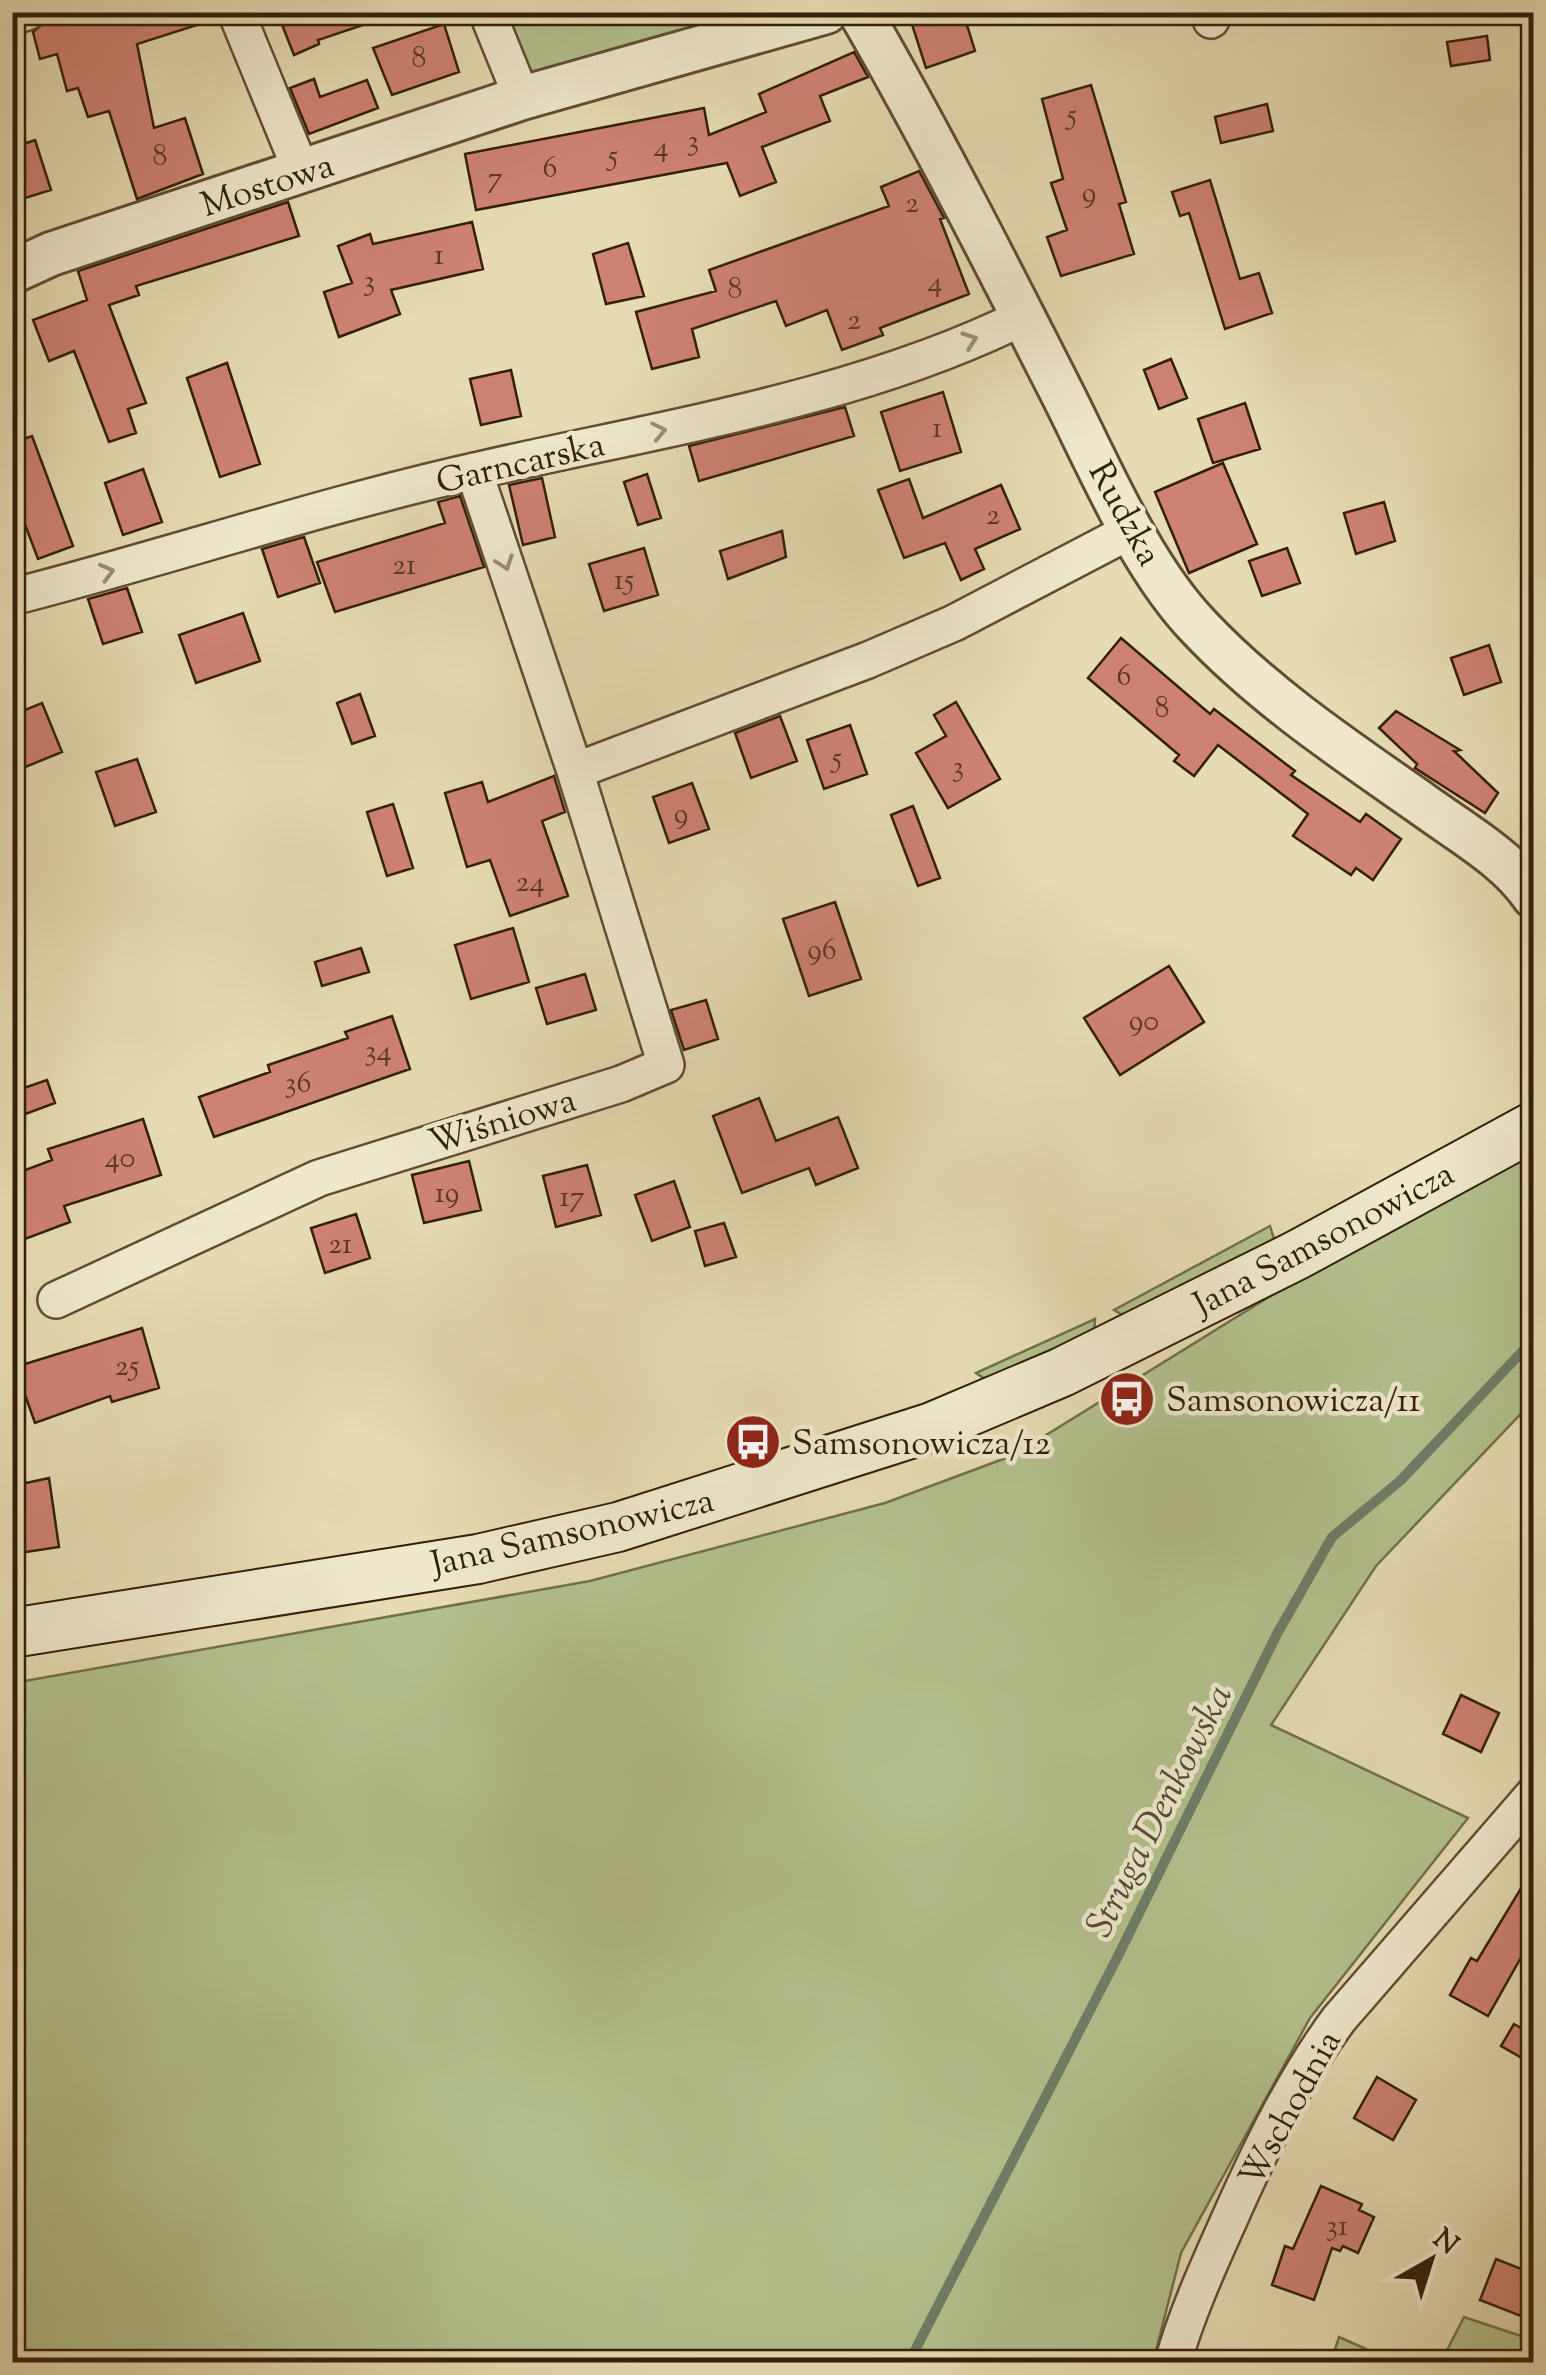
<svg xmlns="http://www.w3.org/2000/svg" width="1546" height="2375" font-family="'Sorts Mill Goudy',serif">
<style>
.green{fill:#b3c08d;stroke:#73704a;stroke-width:2.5}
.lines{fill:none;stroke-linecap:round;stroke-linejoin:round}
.stream{stroke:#6f7d68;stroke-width:10}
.building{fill:#ce8273;stroke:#331f08;stroke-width:2.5}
.minor-casing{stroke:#604e32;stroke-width:40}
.tertiary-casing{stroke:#604e32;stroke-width:48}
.secondary-casing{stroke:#331f08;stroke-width:52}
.minor{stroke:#efe8cd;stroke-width:35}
.tertiary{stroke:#efe8cd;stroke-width:42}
.secondary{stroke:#efe8cd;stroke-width:48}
.oneway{stroke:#9a8e74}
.labels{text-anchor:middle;stroke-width:9;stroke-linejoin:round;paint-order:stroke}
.number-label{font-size:30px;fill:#5a3823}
.street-label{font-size:35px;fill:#331f08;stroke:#efe8cd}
.poi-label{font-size:35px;fill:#331f08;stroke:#efe8cd;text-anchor:start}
.water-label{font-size:38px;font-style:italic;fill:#514e38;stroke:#efe8cd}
</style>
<rect width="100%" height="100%" fill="#e6dbb2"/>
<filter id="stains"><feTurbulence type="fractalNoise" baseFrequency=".002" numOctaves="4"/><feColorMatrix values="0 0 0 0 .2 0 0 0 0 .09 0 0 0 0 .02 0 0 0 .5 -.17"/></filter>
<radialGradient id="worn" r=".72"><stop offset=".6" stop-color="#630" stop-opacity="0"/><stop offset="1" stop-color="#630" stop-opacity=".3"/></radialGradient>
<!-- green -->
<path class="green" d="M487 13H826L522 98Z
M1533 1133V1401L1376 1566 1271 1725 1468 1818 1310 2018 1181 2253 1153 2362H13V1683L590 1581 885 1503 1014 1455Z
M1270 1226 1275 1242 1128 1318 1114 1310Z
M1095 1319 1094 1335 988 1381 976 1373Z
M1464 2317 1533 2340V2362H1441Z
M1339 2337 1395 2362H1331Z"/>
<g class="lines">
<!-- stream -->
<path class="stream" d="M909 2362 1117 1958 1277 1634 1332 1537 1400 1481 1534 1339"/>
</g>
<!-- building -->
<path class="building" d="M77 12H215L216 19 137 44 154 128 185 118 203 174 137 199 109 111 88 117 78 88 67 91 57 54 40 59 33 32 46 21Z
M277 12H386L387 17 318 40 319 44 294 55Z
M908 12H963L975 51 926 68Z
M444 24 459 72 392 95 373 48Z
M1487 36 1490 60 1451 66 1447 42Z
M854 52 868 77 820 96 830 121 762 147 776 182 740 196 727 163 476 210 465 154 704 108 709 135 766 112 759 94Z
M314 79 320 97 367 80 378 108 309 134 290 88Z
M1091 85 1126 202 1119 204 1134 254 1061 276 1047 237 1067 230 1051 183 1063 179 1042 99Z
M1267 104 1273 131 1221 143 1215 117Z
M35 140 51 190 12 202V148Z
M919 171 944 218 940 219 969 294 880 328 883 335 842 350 827 310 786 326 776 301 692 329 699 357 652 369 636 312 716 291 709 270 889 206 881 187Z
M1210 180 1240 279 1259 273 1272 313 1225 329 1189 213 1180 216 1172 192Z
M288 202 299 236 136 286 139 295 109 305 146 403 128 409 136 433 109 442 74 351 49 361 33 320 87 300 78 271Z
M472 222 483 269 391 290 400 314 339 337 324 292 352 283 338 246 370 234 373 244Z
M628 243 644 296 606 304 593 254Z
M1171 359 1187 398 1159 409 1144 370Z
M227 363 260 464 220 477 187 378Z
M511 370 521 416 481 425 470 379Z
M943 392 961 452 900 471 881 412Z
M1245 403 1260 449 1213 463 1198 419Z
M845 407 854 436 699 481 689 446Z
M32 436 73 546 38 559 12 490V443Z
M1223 463 1257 544 1189 573 1155 492Z
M143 469 162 522 123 535 105 483Z
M647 474 661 518 638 525 624 482Z
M542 478 555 537 523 545 509 485Z
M909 479 923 518 1001 485 1020 529 975 549 984 569 961 580 945 543 904 558 878 490Z
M460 496 484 567 335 612 317 562 445 523 438 502Z
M1384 502 1395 541 1356 554 1344 513Z
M782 531 786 557 728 579 720 551Z
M304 537 320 583 278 597 262 549Z
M644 548 658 595 604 611 589 564Z
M1287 548 1300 583 1262 596 1249 561Z
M127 588 142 632 103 644 88 599Z
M243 613 260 661 196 683 179 635Z
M1121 638 1210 714 1214 709 1295 771 1291 775 1360 822 1366 814 1401 839 1373 880 1356 868 1351 875 1293 836 1308 814 1218 745 1194 776 1174 761 1179 755 1088 678Z
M1489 645 1501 682 1464 695 1451 658Z
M360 694 375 736 352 744 337 703Z
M956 702 1000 779 948 808 916 753 946 736 934 715Z
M42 703 62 752 25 767 12 735V715Z
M1396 711 1460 750 1454 751 1498 793 1485 813 1415 768 1417 764 1379 728Z
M780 716 797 761 751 778 735 733Z
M850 725 867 774 824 789 807 740Z
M137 759 156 812 115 826 96 772Z
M554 776 565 812 542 821 568 896 510 916 490 860 467 867 445 793 482 782 488 802Z
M692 783 709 829 669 843 653 797Z
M393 804 413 868 387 876 367 812Z
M913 806 940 878 918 886 891 815Z
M835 902 861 979 809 996 783 919Z
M513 928 529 982 471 999 455 945Z
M361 948 369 972 322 986 315 962Z
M1169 966 1204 1022 1120 1075 1084 1018Z
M585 974 596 1010 547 1024 536 988Z
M706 1000 718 1039 684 1050 671 1010Z
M392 1016 410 1069 214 1137 199 1097 270 1072 268 1065 348 1038 345 1032Z
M47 1080 55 1103 12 1119V1092Z
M759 1098 776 1141 838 1117 858 1168 816 1185 809 1168 742 1193 713 1116Z
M143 1119 161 1175 64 1206 70 1222 25 1239 12 1206V1175L52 1160 48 1149Z
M469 1161 481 1210 424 1223 412 1175Z
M587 1165 601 1215 556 1227 543 1176Z
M674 1181 690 1227 652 1241 635 1195Z
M356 1214 370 1258 325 1273 311 1228Z
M724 1223 736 1257 705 1266 695 1231Z
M142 1328 159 1388 112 1402 110 1396 35 1423 15 1367Z
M49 1478 59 1547 19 1553 12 1486Z
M1461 1695 1499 1713 1481 1752 1443 1734Z
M1534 1867V1961L1523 1954 1488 2016 1450 1995 1471 1958 1477 1961Z
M1514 2024 1534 2035V2065L1501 2046Z
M1377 2077 1416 2100 1393 2140 1354 2118Z
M1321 2186 1362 2204 1359 2210 1374 2217 1358 2253 1343 2246 1340 2251 1332 2248 1314 2300 1272 2285 1285 2246 1293 2249Z
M1496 2259 1534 2274V2321L1480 2300Z"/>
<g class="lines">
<!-- minor casing -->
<g class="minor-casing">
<path id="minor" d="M236 12 302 173
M487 12 522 98
M1209 12 1211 20
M12 17 27 12
M474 471 575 771
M12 597C168 557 322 505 479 470 658 429 858 399 1023 317
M56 1300 319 1178 621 1084 666 1065 575 771 868 660 954 623 1132 530
M1173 2362C1187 2313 1208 2267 1229 2220 1260 2150 1293 2081 1339 2019L1534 1794"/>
</g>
<!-- tertiary casing -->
<g class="tertiary-casing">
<path id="tertiary" d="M860 12C932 137 997 265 1062 393 1100 468 1141 567 1199 627 1263 695 1342 748 1418 801 1457 830 1506 856 1534 897
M12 272 51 254 522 98 826 12"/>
</g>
<!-- secondary casing -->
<g class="secondary-casing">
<path id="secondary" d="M12 1633 478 1559 618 1527 932 1427 1062 1372 1297 1255 1534 1126"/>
</g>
<!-- minor -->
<use href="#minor" class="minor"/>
<!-- tertiary -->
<use href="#tertiary" class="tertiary"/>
<!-- secondary -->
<use href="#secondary" class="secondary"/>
</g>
<!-- one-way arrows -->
<defs><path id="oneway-chevron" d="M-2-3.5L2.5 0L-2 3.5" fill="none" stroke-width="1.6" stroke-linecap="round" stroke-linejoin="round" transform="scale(2.5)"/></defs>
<g class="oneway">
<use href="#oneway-chevron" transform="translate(970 340) rotate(-20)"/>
<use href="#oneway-chevron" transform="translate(659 431) rotate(-12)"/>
<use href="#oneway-chevron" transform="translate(505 563) rotate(71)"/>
<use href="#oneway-chevron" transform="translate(107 572) rotate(-15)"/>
</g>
<!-- icons -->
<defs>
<g id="bus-disc" transform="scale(2.875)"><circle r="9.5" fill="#8f2418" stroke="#efe8cd"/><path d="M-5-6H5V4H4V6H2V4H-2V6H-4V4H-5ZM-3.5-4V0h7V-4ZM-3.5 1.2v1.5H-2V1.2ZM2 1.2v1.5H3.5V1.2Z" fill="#fff"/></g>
</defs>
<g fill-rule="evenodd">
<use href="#bus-disc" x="1127" y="1399"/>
<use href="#bus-disc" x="753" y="1442"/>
</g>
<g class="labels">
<!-- number labels -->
<g class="number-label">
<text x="419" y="67">8</text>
<text x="1072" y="124">5</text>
<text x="693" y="150">3</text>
<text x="661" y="156">4</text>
<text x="160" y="165">8</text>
<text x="613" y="165">5</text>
<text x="550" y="177">6</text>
<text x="495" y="187">7</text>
<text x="1089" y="202">9</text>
<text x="912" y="212">2</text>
<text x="439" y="264">1</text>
<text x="369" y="290">3</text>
<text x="935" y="291">4</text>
<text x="735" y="298">8</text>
<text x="854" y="329">2</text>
<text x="937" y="437">1</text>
<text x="993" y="524">2</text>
<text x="404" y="574">21</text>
<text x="624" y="589">15</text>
<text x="1124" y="685">6</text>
<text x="1162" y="717">8</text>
<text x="837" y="767">5</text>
<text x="958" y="776">3</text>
<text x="681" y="823">9</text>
<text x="530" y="891">24</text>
<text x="822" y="959">96</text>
<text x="1144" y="1030">90</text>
<text x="378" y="1060">34</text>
<text x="298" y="1092">36</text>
<text x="120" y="1167">40</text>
<text x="447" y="1202">19</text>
<text x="572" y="1206">17</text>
<text x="340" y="1253">21</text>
<text x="127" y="1375">25</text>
<text x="1337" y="2235">31</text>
</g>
<!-- street labels -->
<g class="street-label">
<text transform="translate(267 184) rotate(-18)" y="12">Mostowa</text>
<text transform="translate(520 462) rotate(-13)" y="12">Garncarska</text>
<text transform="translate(1126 513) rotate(61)" y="12">Rudzka</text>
<text transform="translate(502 1120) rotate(-17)" y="12">Wiśniowa</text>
<text transform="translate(1323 1238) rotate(-28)" y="12">Jana Samsonowicza</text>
<text transform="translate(572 1531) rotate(-13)" y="12">Jana Samsonowicza</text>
<text transform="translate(1289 2108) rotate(-61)" y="12">Wschodnia</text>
</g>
<!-- poi labels -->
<g class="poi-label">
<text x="1166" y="1411">Samsonowicza/11</text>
<text x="792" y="1454">Samsonowicza/12</text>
</g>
<!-- water labels -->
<g class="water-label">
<text transform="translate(1158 1810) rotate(-63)" y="13">Struga Denkowska</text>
</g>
</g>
<!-- margin -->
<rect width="1546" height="2375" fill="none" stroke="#e6dbb2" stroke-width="50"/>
<rect x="15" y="15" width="1516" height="2345" fill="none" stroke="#331f08" stroke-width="5"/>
<rect x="25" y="25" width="1496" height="2325" fill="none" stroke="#331f08" stroke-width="2.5"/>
<!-- north arrow -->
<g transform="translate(1431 2260) rotate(39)" stroke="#efe8cd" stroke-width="8" paint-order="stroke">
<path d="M0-8L18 38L0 25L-18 38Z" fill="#331f08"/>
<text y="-15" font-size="28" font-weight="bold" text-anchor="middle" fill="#331f08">N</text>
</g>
<rect width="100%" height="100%" filter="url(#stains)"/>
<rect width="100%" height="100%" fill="url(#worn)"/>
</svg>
